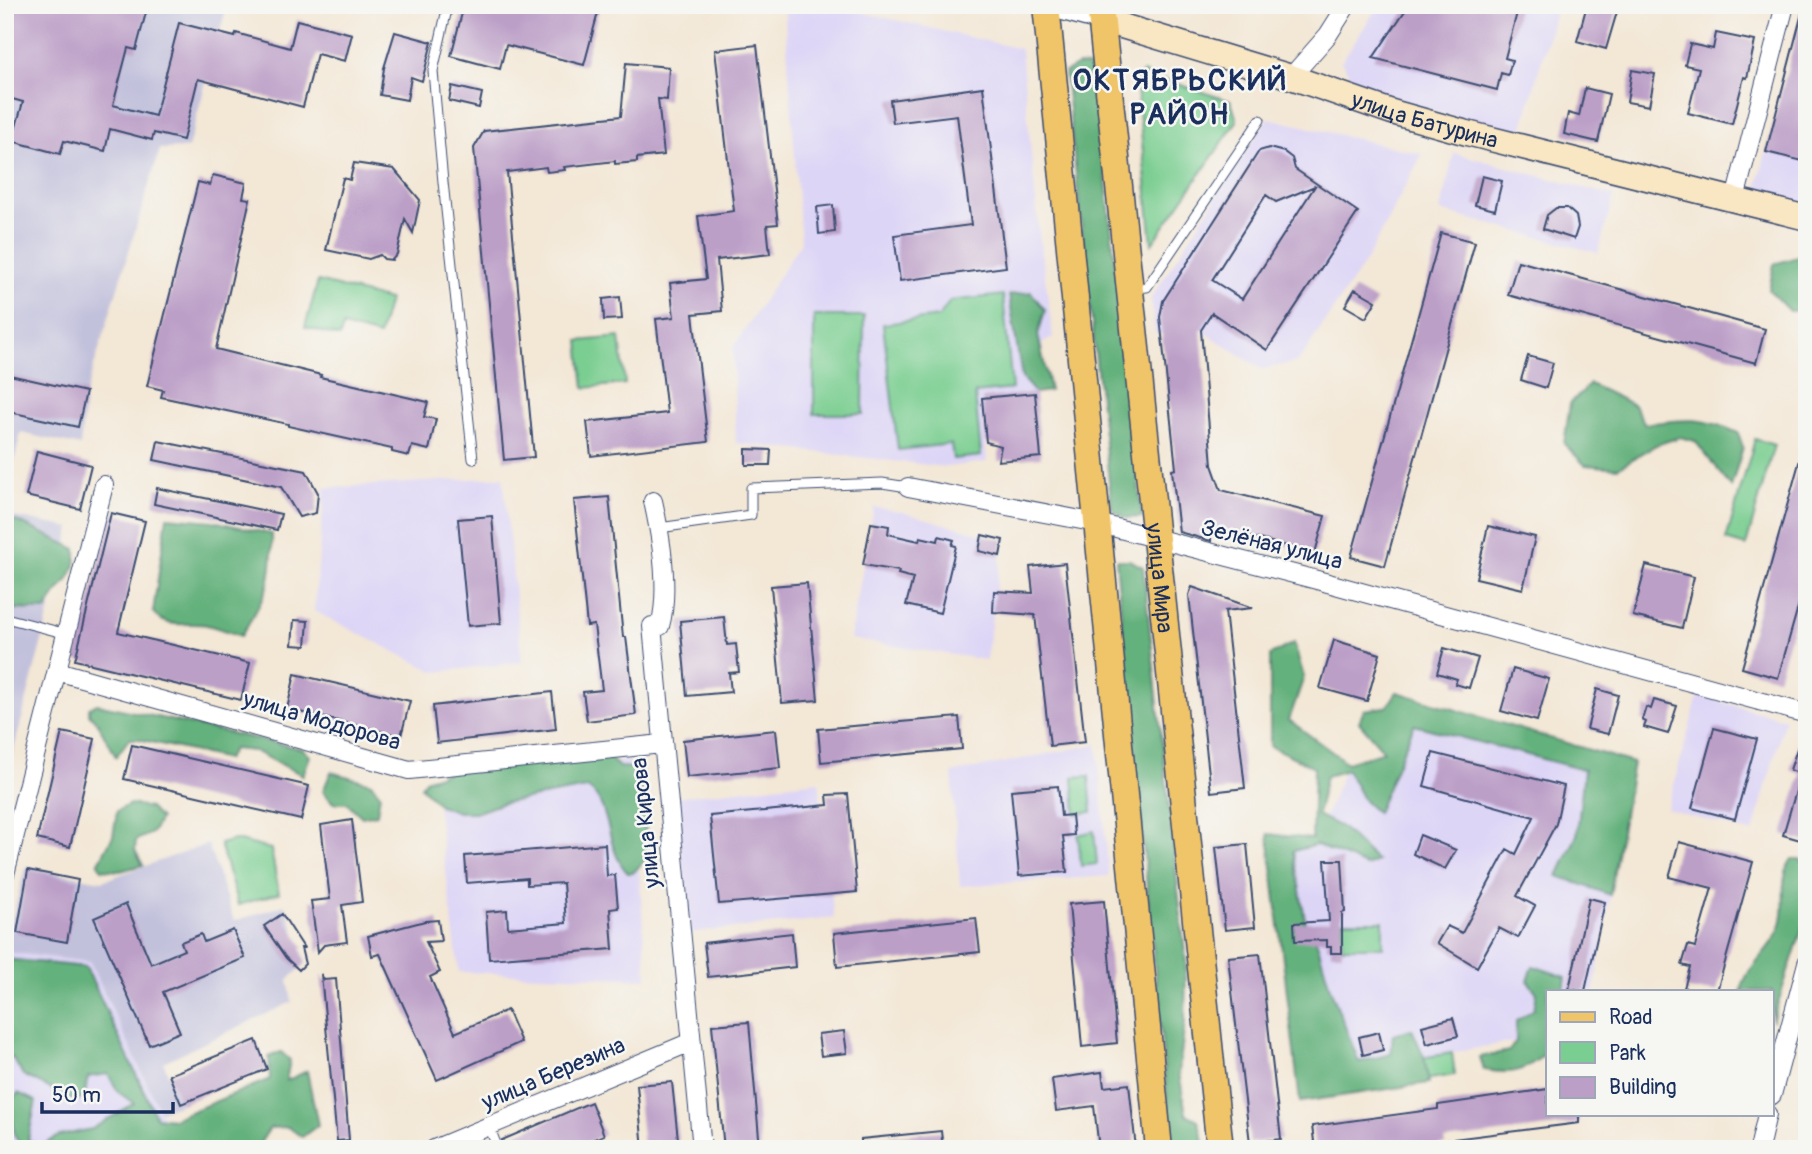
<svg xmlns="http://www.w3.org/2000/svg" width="1812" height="1154" font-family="Pangolin,sans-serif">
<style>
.built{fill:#ddd5f6}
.industrial{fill:#c2c1dc}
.green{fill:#7ace91;stroke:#4a7e78;stroke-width:2}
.forest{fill:#63b17b;stroke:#3f706c;stroke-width:2}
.building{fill:#bc9fc7;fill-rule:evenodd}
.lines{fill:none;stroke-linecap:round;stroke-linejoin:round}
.service-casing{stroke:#3b4b70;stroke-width:11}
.minor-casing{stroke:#3b4b70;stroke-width:20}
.tertiary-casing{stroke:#3b4b70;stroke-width:24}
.secondary-casing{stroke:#3b4b70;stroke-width:27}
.primary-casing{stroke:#3b4b70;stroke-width:29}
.service{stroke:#fff;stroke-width:9}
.minor{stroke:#fff;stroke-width:18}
.tertiary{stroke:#fff;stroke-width:21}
.secondary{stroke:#f9e7c3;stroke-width:24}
.primary{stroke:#f0c469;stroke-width:26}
.labels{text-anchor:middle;stroke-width:5;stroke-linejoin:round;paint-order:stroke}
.street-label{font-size:23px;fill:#1b2f5e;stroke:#f6f6f2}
.district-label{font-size:30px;font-weight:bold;letter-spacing:2px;fill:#1b2f5e;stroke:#f6f6f2}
</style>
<rect width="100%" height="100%" fill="#f6f6f2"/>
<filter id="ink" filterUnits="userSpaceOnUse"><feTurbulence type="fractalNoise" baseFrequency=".0143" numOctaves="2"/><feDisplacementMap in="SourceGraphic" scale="14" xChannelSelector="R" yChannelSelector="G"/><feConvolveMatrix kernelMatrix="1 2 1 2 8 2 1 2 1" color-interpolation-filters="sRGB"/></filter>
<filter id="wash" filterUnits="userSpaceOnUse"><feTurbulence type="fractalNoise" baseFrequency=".00686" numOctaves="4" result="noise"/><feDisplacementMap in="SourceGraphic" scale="28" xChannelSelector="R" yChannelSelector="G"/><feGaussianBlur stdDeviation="1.57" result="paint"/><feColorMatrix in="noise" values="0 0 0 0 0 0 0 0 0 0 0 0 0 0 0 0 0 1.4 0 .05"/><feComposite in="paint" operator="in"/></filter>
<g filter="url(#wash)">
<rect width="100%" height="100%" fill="#f3e7d5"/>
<!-- built -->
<path class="built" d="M784 5H830L1021 49 1039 233 1053 337 1042 344 1048 392 982 399 987 462 945 467 736 443 733 348 801 242Z
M1379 5H1557L1521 134 1363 93 1341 62Z
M1804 5H1807V209L1755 195Z
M1268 118 1422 154 1367 259 1298 362 1262 369 1201 330 1155 334 1151 298Z
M1454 153 1614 196 1598 253 1440 211Z
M503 477 522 662 435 672 314 611 325 488Z
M874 507 902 512 1003 540 986 660 850 639Z
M1397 692 1633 763 1594 991H1548V1036L1321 1075 1307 930 1293 851 1316 839 1347 763 1385 751Z
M1698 696 1785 719 1753 833 1667 809Z
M1097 744 1109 876 960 886 952 773Z
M631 760 647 979 459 972 434 781Z
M819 781 834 918 689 933 676 797Z
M5 952 90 962 178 1149H5Z"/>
<!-- industrial -->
<path class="industrial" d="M5 5H227L188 148 160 149 86 392 80 446 21 433 5 498Z
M5 515 71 528 5 784Z
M208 844 234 921 285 905 306 963 288 980 292 1002 163 1062 181 1104 160 1111 90 962 5 952V949L25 867 102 881Z"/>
<!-- green -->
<path class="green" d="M1143 73 1231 101 1237 121 1152 244 1136 80Z
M318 281 389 300 379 336 343 326 340 337 305 327Z
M1003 295 1012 389 975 393 981 456 953 459 951 444 898 450 883 324 939 317 950 301Z
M814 316H864L863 414H814Z
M620 337 625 384 584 388 579 341Z
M1755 439 1774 445 1746 546 1726 540Z
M1089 776 1092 812 1076 814 1073 777Z
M1094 831 1097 864 1081 866 1078 835Z
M235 840 271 849 279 893 238 905 220 844Z
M1342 921H1383V947H1342Z
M1452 1053 1455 1075 1392 1085 1388 1063Z"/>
<!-- forest -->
<path class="forest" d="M1078 65 1094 67 1142 517 1126 518 1112 509 1065 72Z
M1807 254V310L1789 311 1769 290 1774 264Z
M1031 292 1045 310 1038 335 1050 391 1035 393 1022 378 1009 295Z
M1590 384 1634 405 1645 424C1684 419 1702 416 1738 433L1743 447 1731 487 1695 441 1680 437 1656 445 1618 468 1585 465 1564 444 1570 404Z
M167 517 213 521 272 534C273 585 267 593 241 636 230 632 218 628 207 625 188 621 166 631 153 612Z
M5 518 19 522 76 549C78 583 57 583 47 610L13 609 5 613Z
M1116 560H1129L1143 567 1186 963 1185 1021 1179 1072 1186 1114 1198 1120 1206 1149H1172Z
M1294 643 1304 677 1289 720 1347 763 1384 751 1359 722 1364 710 1387 707 1397 692 1633 763 1610 895 1558 876 1577 835 1584 770 1414 725 1377 813 1364 801 1347 770 1326 776 1317 815 1341 827 1377 861 1366 866 1317 845 1293 851 1307 930 1317 942 1330 988 1359 1062 1391 1054 1393 1034 1412 1029 1424 1057 1429 1083 1300 1102 1268 834 1312 839 1314 767 1270 746V655Z
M97 704 303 749 310 756 303 775 254 751 233 749 227 759 138 739H129L116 757 97 722 89 714V708Z
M604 753 619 767 641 768 648 857 633 873H628C605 851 612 802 587 788L503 803 478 812H458L439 805 421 787 425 780 447 772Z
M331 772 371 783 380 794 377 814 362 817 347 803H333L323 791Z
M130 804 150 808 160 819 152 833 136 840 135 850 143 865 120 871 102 869 98 864 113 836 117 811Z
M1792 859H1800L1807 865V914L1772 1021V991H1741C1746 967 1769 952 1779 930 1789 908 1777 880 1792 859Z
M5 959 86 967 156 1117 173 1119 270 1079 269 1057 281 1052 290 1060 286 1081 307 1071 318 1125 302 1137 288 1127 270 1128 256 1149H127L124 1146 103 1145 99 1149H22L14 1134 12 1100 18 1093 36 1101 28 1140 41 1146 59 1136 92 1129 134 1103 118 1092 108 1074 88 1077 84 1099 73 1100 23 1075 12 1057 5 1063Z
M1533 966 1566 977 1564 991H1548V1052C1522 1072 1516 1075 1484 1070L1480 1057 1509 1051 1516 1041V1021L1534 1009 1537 993 1528 981Z"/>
<g id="blocks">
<!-- building -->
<path class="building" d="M5 5H148L136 50 128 48 113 105 155 116 179 23 235 37 236 33 290 48 297 20 352 34 345 61 317 54 303 107 198 79 183 140 154 133 152 140 110 129 105 151 64 141 60 154 12 141 23 102 5 97Z
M464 5H600L584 65 506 45 500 69 451 56Z
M1409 5H1519L1505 58 1512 60 1508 75 1501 73 1497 90 1373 58Z
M1587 5H1619L1606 49 1577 41Z
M1802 13H1807V162L1766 152Z
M395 32 432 42 422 81 411 77 407 100 380 95 384 68Z
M1716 33 1755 41 1747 78 1744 77 1732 124 1688 113 1699 68 1685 65 1690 44 1713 49Z
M757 45 778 224 767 225 770 254 717 260 722 311 693 314 708 442 591 456 587 422 667 413 656 319 674 317 670 283 706 279 698 216 734 211 715 50Z
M626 63 669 67 667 100 658 99 664 155 637 158V162L615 164V161L564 167 565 170 547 172 546 167 507 172 534 457 504 460 474 148 484 131 621 116Z
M1632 70 1655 74 1649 106 1627 102Z
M452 86 482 93 479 108 449 101Z
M983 87 1006 267 900 281 894 235 971 225 957 115 893 123 890 100Z
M1585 88 1609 94 1598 142 1564 134 1568 113 1579 116Z
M1269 148 1284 152 1292 158 1295 169 1358 212 1267 350 1212 313 1201 330 1212 465 1221 490 1325 516 1315 553 1211 527V541L1179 532 1172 470 1176 469 1160 317 1163 301 1259 151ZM1315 186 1242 299 1212 280 1266 195 1276 202Z
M354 163 394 169 420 200 413 233 405 219 397 254 392 260 384 259 380 255 369 259 326 250 343 178 350 180Z
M213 175 246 183 243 198 250 199 216 349 321 375 320 377 428 402 424 417 436 419 429 450 412 446 409 456 392 452V449L288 426V424L161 397 163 390 147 386 198 182 210 185Z
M1482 176 1502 181 1495 210 1475 205Z
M833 205 835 232 819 234 817 207Z
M1556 208H1567L1576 216 1578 227 1574 239 1543 229 1547 215Z
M1441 233 1475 242 1385 566 1351 557Z
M1518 261 1765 329 1756 363 1508 295Z
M1355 289 1376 301 1366 318 1345 306Z
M620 297 622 319 604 320 603 299Z
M1528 356 1553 363 1546 388 1521 380Z
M5 374 86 392 78 427 5 411Z
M1035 393 1041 457 998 461 1001 446 986 442 982 398Z
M158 441 306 471 318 493 316 513 299 517 281 487 154 460Z
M746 449 771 450 770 465H746Z
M37 451 91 465 80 509 26 496Z
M1802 452H1807V575L1778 678 1742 668Z
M157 488 281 514 277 530 154 504Z
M609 497 623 637H626L636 715 587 721 583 692 602 690 594 625 587 626 574 500Z
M111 513 145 521 118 632 250 663 241 700 75 660Z
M492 516 501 623 468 626 458 519Z
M871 523 889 526 888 534 919 541 920 537 938 541 939 536 954 540 952 545 956 546 940 613 906 605 913 578 898 574 899 571 863 565Z
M1488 526 1535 537 1523 589 1476 578Z
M982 535 1003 540 1000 556 979 551Z
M1065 563 1085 742 1050 746 1035 615 993 612 994 591 1033 593 1030 567Z
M1646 565 1694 577 1682 628 1633 616Z
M807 583 818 700 782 703 771 586Z
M1192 587 1253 608 1225 611 1245 788 1211 792 1189 595Z
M724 617 727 645 736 644 739 672 729 673 731 692 687 696 680 621Z
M294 620 308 621 306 646 292 645Z
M1334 640 1380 654 1367 701 1320 688Z
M1444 648 1478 658 1469 688 1455 684 1457 679 1437 673Z
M1513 669 1549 679 1537 721 1501 711Z
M295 674 410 701 401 736 287 709Z
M1597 689 1618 695 1608 734 1587 729Z
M552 692 556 729 437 743 433 706Z
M1654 700 1677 706 1668 734 1644 727 1646 722 1642 720 1646 707 1651 709Z
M959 717 962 749 821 762 818 729Z
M1714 728 1757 739 1735 819 1692 808Z
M1804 728H1807V842L1783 835 1801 774 1790 770Z
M776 730 780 768 687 777 683 740Z
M62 732 95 739 70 847 37 839Z
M132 745 309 786 301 820 124 779Z
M1433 753 1564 786 1556 824 1517 896 1535 906 1518 938 1499 928 1477 967 1437 943 1447 926 1462 933 1507 849 1516 854 1534 817 1424 786Z
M1058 786 1061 816 1072 815 1074 835 1063 836 1067 872 1019 876 1011 790Z
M848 794 857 892 719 904 710 816 828 805 827 795Z
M352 820 362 902 342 905 347 942 324 945 318 952 311 901 330 899 321 825Z
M1420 835 1456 850 1445 869 1413 854Z
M1679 842 1753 862 1717 991H1695L1684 988 1690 967 1682 965 1688 945 1695 947 1712 888 1669 877Z
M605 844 607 876 615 875 618 908 610 909 613 949 489 959 486 912 507 910 508 928 566 923 563 883 527 885V878L467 883 465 856Z
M1247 844 1255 927 1225 930 1216 847Z
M1325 860H1342L1345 912 1342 913V953H1331V947H1327V940L1295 941 1294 923 1329 921Z
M28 870 78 880 67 942 17 933Z
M1589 898 1605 902 1585 991H1579L1569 989Z
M1104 901 1117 1043 1082 1047 1069 904Z
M126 904 151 964 184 950 181 942 201 934 204 942 233 930 245 958 163 992 180 1032 149 1045 94 918Z
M282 914 304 948H301L305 964 299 970 286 958 264 926Z
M976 918 980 952 837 967 834 933Z
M438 920 441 941 426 942 440 972 430 977 455 1033 507 1010 521 1042 437 1080 380 954 372 956 368 936 425 921Z
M792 933 795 967 708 977 704 943Z
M1260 954 1281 1139 1250 1143 1228 957Z
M321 974 324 980 336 979 349 1140 337 1141Z
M1453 1018 1458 1036 1427 1044 1422 1026Z
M749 1022 760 1149H724L712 1025Z
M844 1031 847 1053 821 1056 818 1034Z
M1379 1032 1383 1050 1363 1055 1359 1037Z
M256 1040 267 1069 181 1104 169 1075Z
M1102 1072 1104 1087 1129 1084 1136 1149H1099L1094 1106 1056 1111 1052 1079Z
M672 1082 679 1149H643L637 1085Z
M1548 1089V1114H1579V1123L1445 1140 1446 1144 1412 1149H1315L1312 1126 1438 1109V1105Z
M591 1102 604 1135 571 1149H505L502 1140Z
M941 1131 943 1149H861V1139Z"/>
</g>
</g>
<g filter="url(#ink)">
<use href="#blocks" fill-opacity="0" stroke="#3b4b70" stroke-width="2"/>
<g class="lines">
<!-- service casing -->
<g class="service-casing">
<path id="service" d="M448 5 433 71 443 182 473 459
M1134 288 1147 287 1260 120
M659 528 751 515V488L882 483 908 487
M6 618 67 634
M489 1126 498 1149"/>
</g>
<!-- minor casing -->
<g class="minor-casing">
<path id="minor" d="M1291 77 1328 35 1347 5
M1735 199 1785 5
M908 487 1097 523 1317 580 1807 714
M653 501C661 537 670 590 660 626H652L702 1149
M57 671 409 770 662 744
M5 874 104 485
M1772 1095 1807 963
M434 1149 691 1042
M1759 1149 1767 1114"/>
</g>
<!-- tertiary casing -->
<g class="tertiary-casing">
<path id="tertiary" d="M1047 5 1102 20"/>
</g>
<!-- secondary casing -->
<g class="secondary-casing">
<g id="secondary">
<path id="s1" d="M1102 20 1291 77 1392 112 1467 133 1807 218"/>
</g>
</g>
<!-- primary casing -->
<g class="primary-casing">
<g id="primary">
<path d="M1046 5 1159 1149"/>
<path id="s2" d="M1100 5 1220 1149"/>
</g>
</g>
<!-- service -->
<use href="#service" class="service"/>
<!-- minor -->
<use href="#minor" class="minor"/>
<!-- tertiary -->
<use href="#tertiary" class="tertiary"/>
<!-- secondary -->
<use href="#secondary" class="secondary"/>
<!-- primary -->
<use href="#primary" class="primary"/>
</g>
</g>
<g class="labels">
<!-- street labels -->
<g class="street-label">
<text dy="8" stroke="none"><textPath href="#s1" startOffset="338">улица Батурина</textPath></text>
<text transform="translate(1272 544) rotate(14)" y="8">Зелёная улица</text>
<text dy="8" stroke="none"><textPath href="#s2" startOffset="576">улица Мира</textPath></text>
<text transform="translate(322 720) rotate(16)" y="8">улица Модорова</text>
<text transform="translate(645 823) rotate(-96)" y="8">улица Кирова</text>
<text transform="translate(553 1073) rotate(-23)" y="8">улица Березина</text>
</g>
<!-- district labels -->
<g class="district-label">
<text x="1180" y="90">ОКТЯБРЬСКИЙ<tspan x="1180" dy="34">РАЙОН</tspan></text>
</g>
</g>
<!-- margin -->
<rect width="1812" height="1154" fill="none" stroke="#f6f6f2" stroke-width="28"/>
<!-- legend -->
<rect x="1546" y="990" width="228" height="126" fill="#f6f6f2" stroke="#9ea6b7" stroke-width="2"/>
<rect x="1560" y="1012" width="35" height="10" fill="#f0c469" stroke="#9ea6b7" stroke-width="2"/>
<text x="1609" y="1024" font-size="21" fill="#1b2f5e">Road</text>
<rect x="1560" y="1042" width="35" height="21" fill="#7ace91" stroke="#9ea6b7" stroke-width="2"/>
<text x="1609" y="1060" font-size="21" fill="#1b2f5e">Park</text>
<rect x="1560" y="1077" width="35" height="21" fill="#bc9fc7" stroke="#9ea6b7" stroke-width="2"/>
<text x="1609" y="1094" font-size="21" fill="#1b2f5e">Building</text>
<!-- scale -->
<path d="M42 1102v10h131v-10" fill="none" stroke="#1b2f5e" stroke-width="3.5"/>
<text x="52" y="1102" font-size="21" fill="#1b2f5e" stroke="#f6f6f2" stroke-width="5" paint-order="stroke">50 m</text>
</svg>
